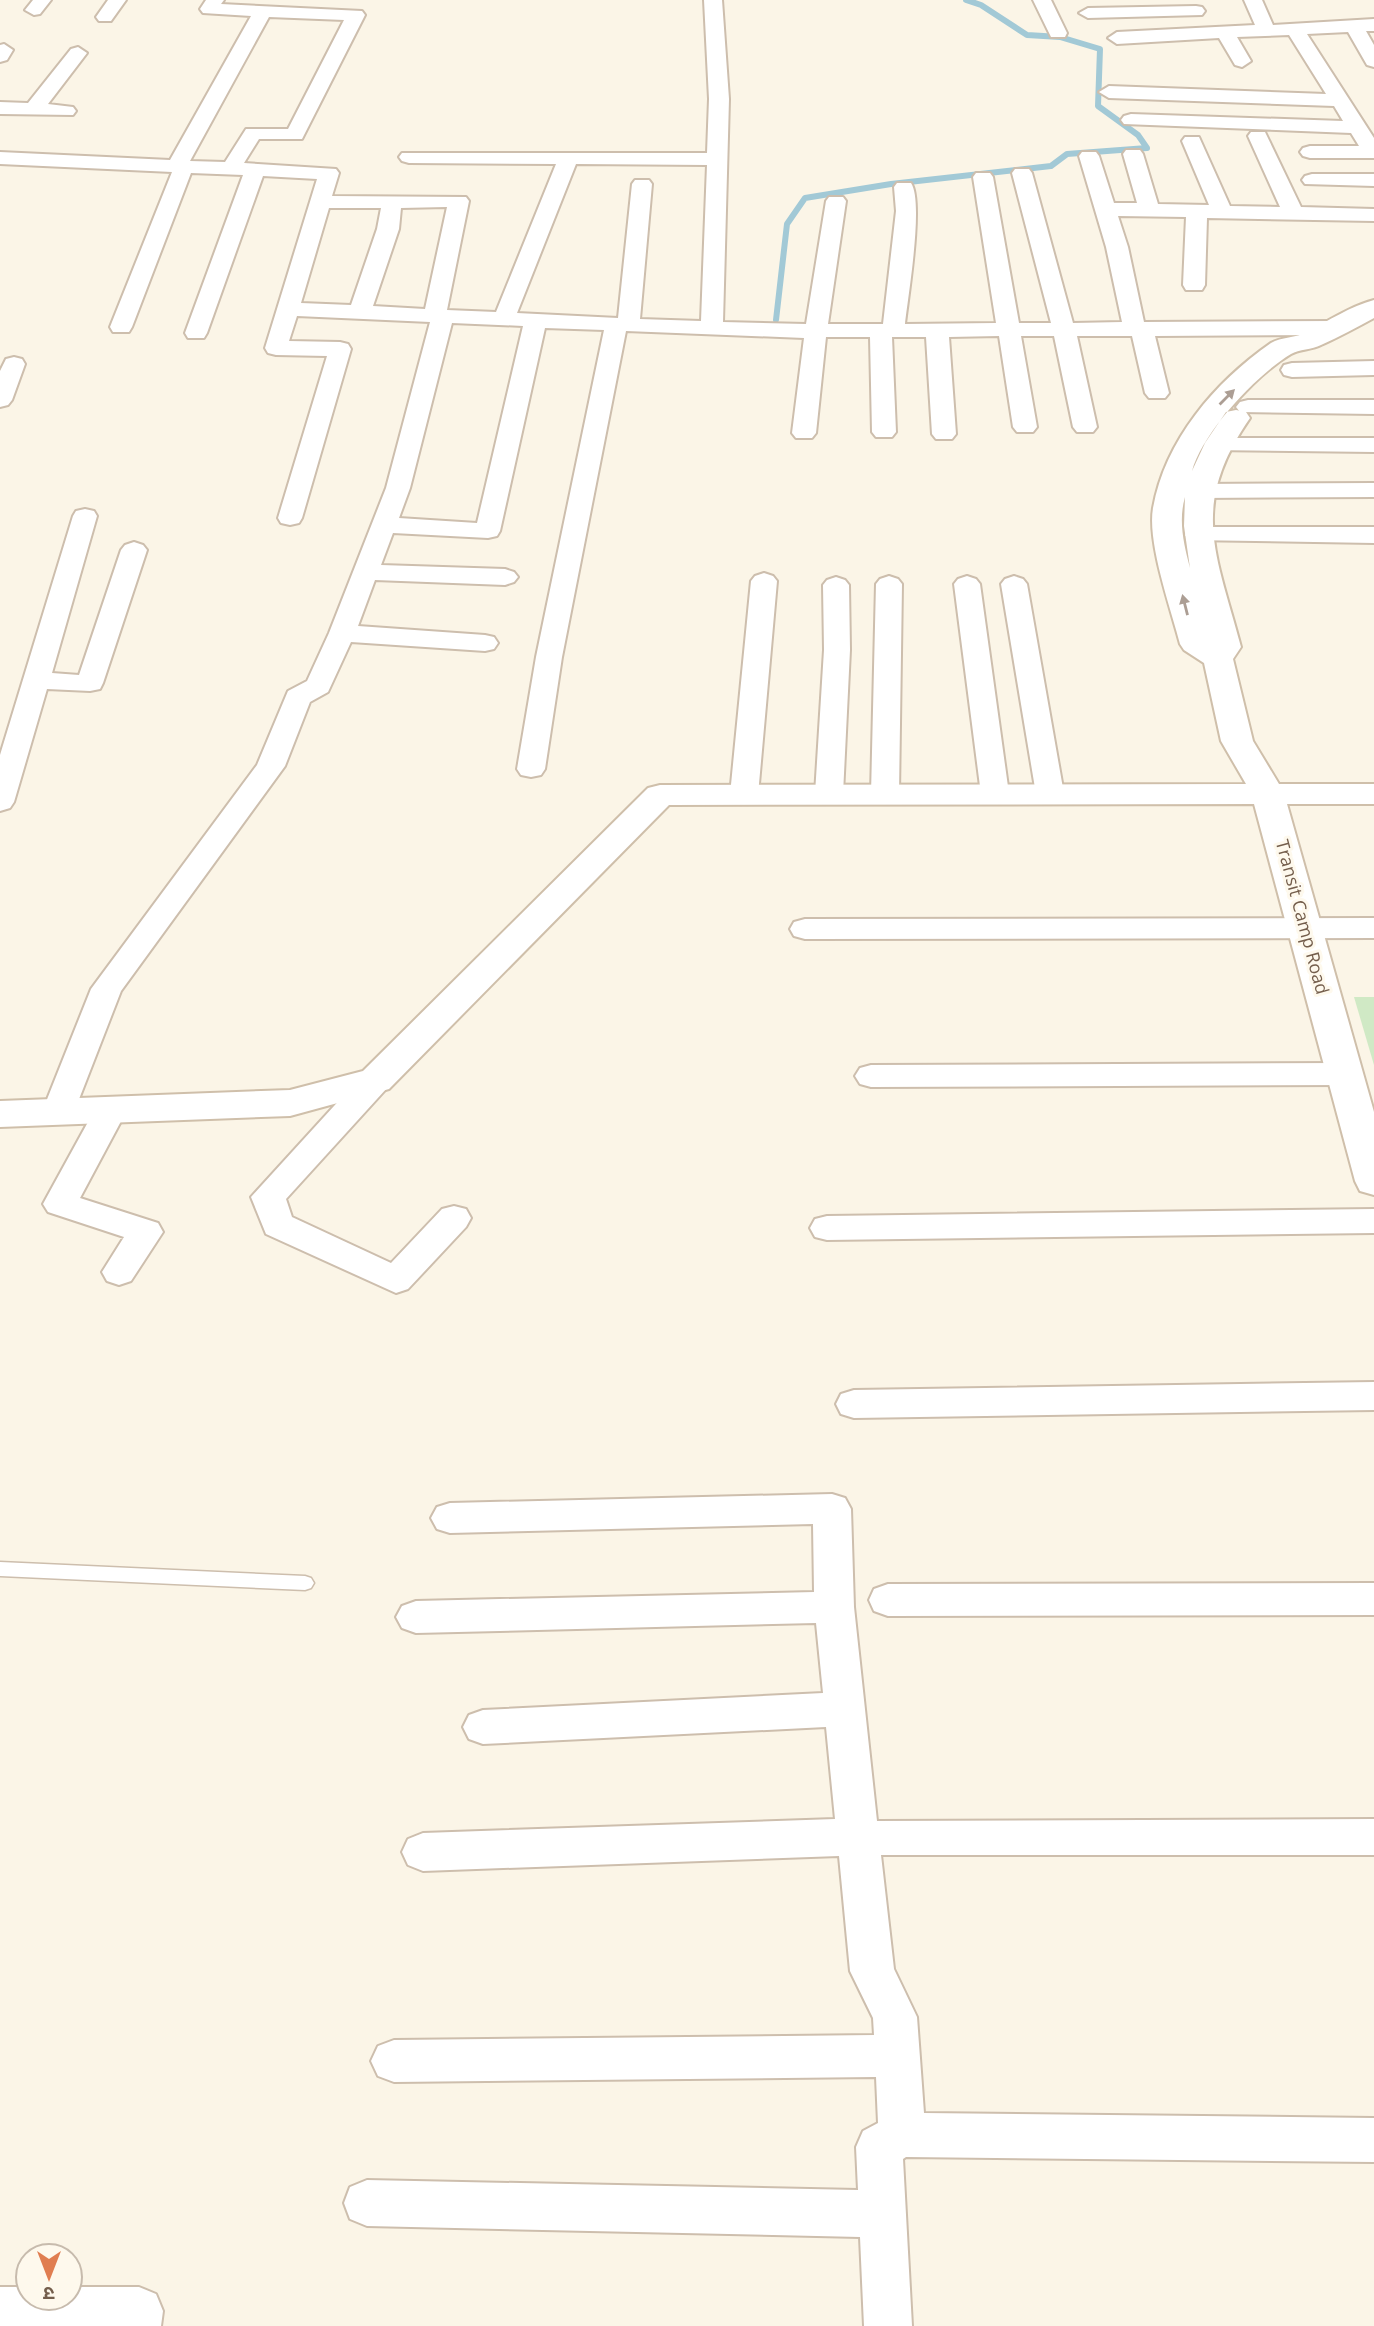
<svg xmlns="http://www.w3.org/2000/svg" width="1374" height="2326" font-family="'Open Sans','Noto Sans Devanagari',sans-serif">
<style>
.green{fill:#d0e9c5}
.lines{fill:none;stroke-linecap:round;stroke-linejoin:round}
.stream{stroke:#a2c9d6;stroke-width:6}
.lane-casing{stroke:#cdbead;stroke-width:3}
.street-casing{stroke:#cdbead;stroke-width:4}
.secondary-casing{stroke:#cfbfaa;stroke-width:4}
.lane{fill:#fff;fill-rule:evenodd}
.street{fill:#fff;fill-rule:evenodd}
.secondary{fill:#fff;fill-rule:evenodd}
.oneway{fill:#ac9e94}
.labels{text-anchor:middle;stroke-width:6;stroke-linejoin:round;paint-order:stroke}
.street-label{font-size:18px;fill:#745e4c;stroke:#fef9ed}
</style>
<rect width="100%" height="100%" fill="#fbf5e7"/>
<!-- green -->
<path class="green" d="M1354 997H1374V1065Z"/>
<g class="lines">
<!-- stream -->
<path class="stream" d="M776 320 787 224 805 198 891 184 1051 166 1067 154 1147 148 1138 135 1098 106 1100 49 1060 37 1027 35 981 5 966 0"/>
<!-- lane casing -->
<g class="lane-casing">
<path id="lane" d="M0 1562 305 1576 311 1578 314 1583 311 1588 305 1590 0 1576Z"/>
</g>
<!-- street casing -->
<g class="street-casing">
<path id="street" d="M33 0H51L40 14 34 15 25 10Z
M108 0H126L111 21H99L96 17Z
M206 0H224L221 4 362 11 365 15 302 139H259L244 163 336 169 339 173 332 196 466 197 469 201 447 310 496 312 556 164 409 163 402 161 399 157 402 153H707L709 99 704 0H722L729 99 723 322 806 324 826 201 829 197H843L846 201 828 324H883L896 211 894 187 897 183H911C924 201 908 297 905 324L996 323 973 177 976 173H990L993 177 1019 323H1051L1012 173 1015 169H1029L1032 173 1073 323 1122 322 1106 247 1079 156 1082 152H1096L1099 156 1114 203H1137L1123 154 1126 150H1140L1143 154 1158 204 1209 205 1182 141 1185 137H1199L1230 206 1280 207 1248 136 1251 132H1265L1301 207 1374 209V221L1207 218 1205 285 1202 290H1186L1183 285 1186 217 1118 216 1128 247 1144 322 1335 321 1343 323 1346 328 1343 333 1335 335 1155 336 1169 393 1165 398H1149L1145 393 1132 336H1077L1097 427 1093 432H1077L1073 427 1054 336H1021L1037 427 1033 432H1017L1013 427 999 336 949 337 956 434 952 439H936L932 434 926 337H892L896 432 892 437H876L872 432 870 337H826L816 433 812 438H796L792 433 804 338 626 331 562 657 545 769 541 775 531 777 521 775 517 769 536 657 604 330 545 328 500 531 497 536 488 538 393 533 381 565 505 569 514 572 518 577 514 582 505 585 375 580 358 626 485 635 494 637 498 643 494 649 485 651 351 642 328 692 310 702 285 766 121 991 74 1112 70 1120 58 1123 46 1120 42 1112 91 989 257 765 288 691 307 681 329 633 386 488 430 322 297 316 289 341 340 342 348 344 351 349 302 518 299 523 290 525 281 523 278 518 327 356 276 355 268 353 265 348 317 179 263 176 207 333 204 338H188L185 333 243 175 191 173 132 327 129 332H113L110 327 172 172 0 164V152L170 160 251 16 203 13 200 9ZM269 17 344 20 288 129H246L225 162 190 161ZM576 164 707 165 701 321 640 319 652 184 649 180H635L632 184 618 318 517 313ZM447 207 425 309 373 306 399 229 401 208ZM329 208H381L377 229 351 305 301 303ZM452 323 523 326 477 523 399 518 410 488Z
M1033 0H1051L1067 33 1065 37H1051Z
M1244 0H1262L1273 25 1374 19V31H1366L1374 45V67L1367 65 1348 32 1307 34 1374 138V158H1310L1303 156 1300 152 1303 148 1310 146H1359L1351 133 1124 124 1121 120 1124 116 1131 114 1343 121 1334 106 1109 98 1099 92 1109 86 1326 94 1289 35 1237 37 1251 61 1242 67 1235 65 1219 38 1117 44 1108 38 1117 32 1255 25Z
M1196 6 1202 7 1205 11 1202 15 1088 18 1079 13 1088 8Z
M4 44 13 50 7 60 0 62V45Z
M78 47 87 53 48 104 73 107 76 111 73 115 0 114V102L28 103 71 49Z
M1312 174H1374V186L1305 184 1302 180 1305 176Z
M14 357 22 359 25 364 12 400 8 405 0 407V371L6 359Z
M1374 361V375L1292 377 1284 375 1281 370 1284 365 1292 363Z
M1248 400H1374V414L1240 412 1236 407 1240 402Z
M1218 438H1374V452L1210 450 1206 445 1210 440Z
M1374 483V497L1199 498 1190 496 1187 491 1190 486 1199 484Z
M85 509 94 511 97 516 52 673 79 675 121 550 125 545 134 542 143 545 147 550 103 683 100 689 90 691 47 689 14 802 10 808 0 811V755L73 516 76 511Z
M1198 527H1374V543L1189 540 1185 535 1189 530Z
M764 573 773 576 777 581 758 795 754 801 744 804 734 801 730 795 751 581 755 576Z
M889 576 898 579 902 584 899 794 895 800 885 803 875 800 871 794 876 584 880 579Z
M967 576 976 579 980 584 1009 794 1005 800 995 803 985 800 981 794 954 584 958 579Z
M1014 576 1023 579 1027 584 1064 794 1060 800 1050 803 1040 800 1036 794 1001 584 1005 579Z
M836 577 845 580 849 585 850 650 843 794 839 800 829 803 819 800 815 794 824 650 823 585 827 580Z
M1374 918V938L805 939 794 936 790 929 794 922 805 919Z
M1345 1063 1356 1066 1361 1074 1356 1082 1345 1085 871 1087 860 1084 855 1076 860 1068 871 1065Z
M376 1069 387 1072 392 1080 387 1088 286 1199 292 1217 391 1263 442 1209 454 1206 466 1209 471 1218 466 1227 408 1289 396 1293 266 1234 251 1197 365 1072Z
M111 1099 123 1102 127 1110 80 1198 158 1223 163 1232 131 1281 119 1285 107 1281 102 1272 124 1237 48 1212 43 1204 99 1102Z
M1374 1209V1233L827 1240 815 1237 810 1228 815 1219 827 1216Z
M1374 1382V1410L854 1418 841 1414 836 1404 841 1394 854 1390Z
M832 1494 845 1498 851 1509 854 1607 877 1821 1374 1819V1855H881L894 1969 917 2017 924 2113 1374 2118V2162L906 2157 903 2159 912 2326H864L860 2237 367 2226 350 2219 344 2203 350 2187 367 2180 858 2190 856 2147 863 2131 878 2123 876 2077 394 2082 378 2076 371 2061 378 2046 394 2040 874 2035 873 2018 850 1971 839 1856 423 1871 408 1865 402 1852 408 1839 423 1833 835 1819 826 1727 483 1744 469 1739 463 1727 469 1715 483 1710 823 1693 816 1623 416 1633 402 1628 396 1617 402 1606 416 1601 814 1592 813 1524 450 1533 437 1529 431 1518 437 1507 450 1503Z
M1374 1583V1615L888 1616 874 1611 869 1600 874 1589 888 1584Z
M0 2287H28V2298H70V2287H139L156 2294 163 2311 161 2326H0Z"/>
</g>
<!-- secondary casing -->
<g class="secondary-casing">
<path id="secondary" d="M1374 300V318C1357 327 1339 337 1321 345 1312 350 1299 349 1291 354 1257 374 1202 433 1192 471L1205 443 1226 412 1236 410 1246 412 1250 418C1189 506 1216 553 1241 647L1233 659 1253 741 1279 784H1374V804H1287L1374 1112V1195L1360 1191 1355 1181 1254 804 669 805 389 1089 290 1116 0 1127V1101L290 1090 363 1071 648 788 660 785 1246 784 1221 741 1204 663 1184 650 1180 644C1171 609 1147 543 1153 508 1165 440 1215 382 1271 343 1281 337 1296 338 1307 332 1328 321 1351 306 1374 300ZM1185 497 1184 526 1190 568C1184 545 1178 521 1185 497Z"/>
</g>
<!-- lane -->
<use href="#lane" class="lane"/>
<!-- street -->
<use href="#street" class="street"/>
<!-- secondary -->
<use href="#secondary" class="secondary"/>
</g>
<!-- one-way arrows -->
<defs><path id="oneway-solid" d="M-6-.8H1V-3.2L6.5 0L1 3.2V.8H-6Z" transform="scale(1.75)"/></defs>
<g class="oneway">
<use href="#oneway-solid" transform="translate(1227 397) rotate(-45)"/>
<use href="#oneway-solid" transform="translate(1185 605) rotate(-104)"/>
</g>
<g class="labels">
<!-- street labels -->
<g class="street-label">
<text transform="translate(1302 917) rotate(75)" y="6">Transit Camp Road</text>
</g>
</g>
<!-- north arrow -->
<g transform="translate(49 2277) rotate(180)"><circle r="33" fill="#fef9ed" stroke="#c7bbad" stroke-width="2"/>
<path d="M0-5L12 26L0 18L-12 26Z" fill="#e07e51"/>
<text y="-10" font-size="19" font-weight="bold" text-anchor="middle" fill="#745e4c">उ</text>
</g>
</svg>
